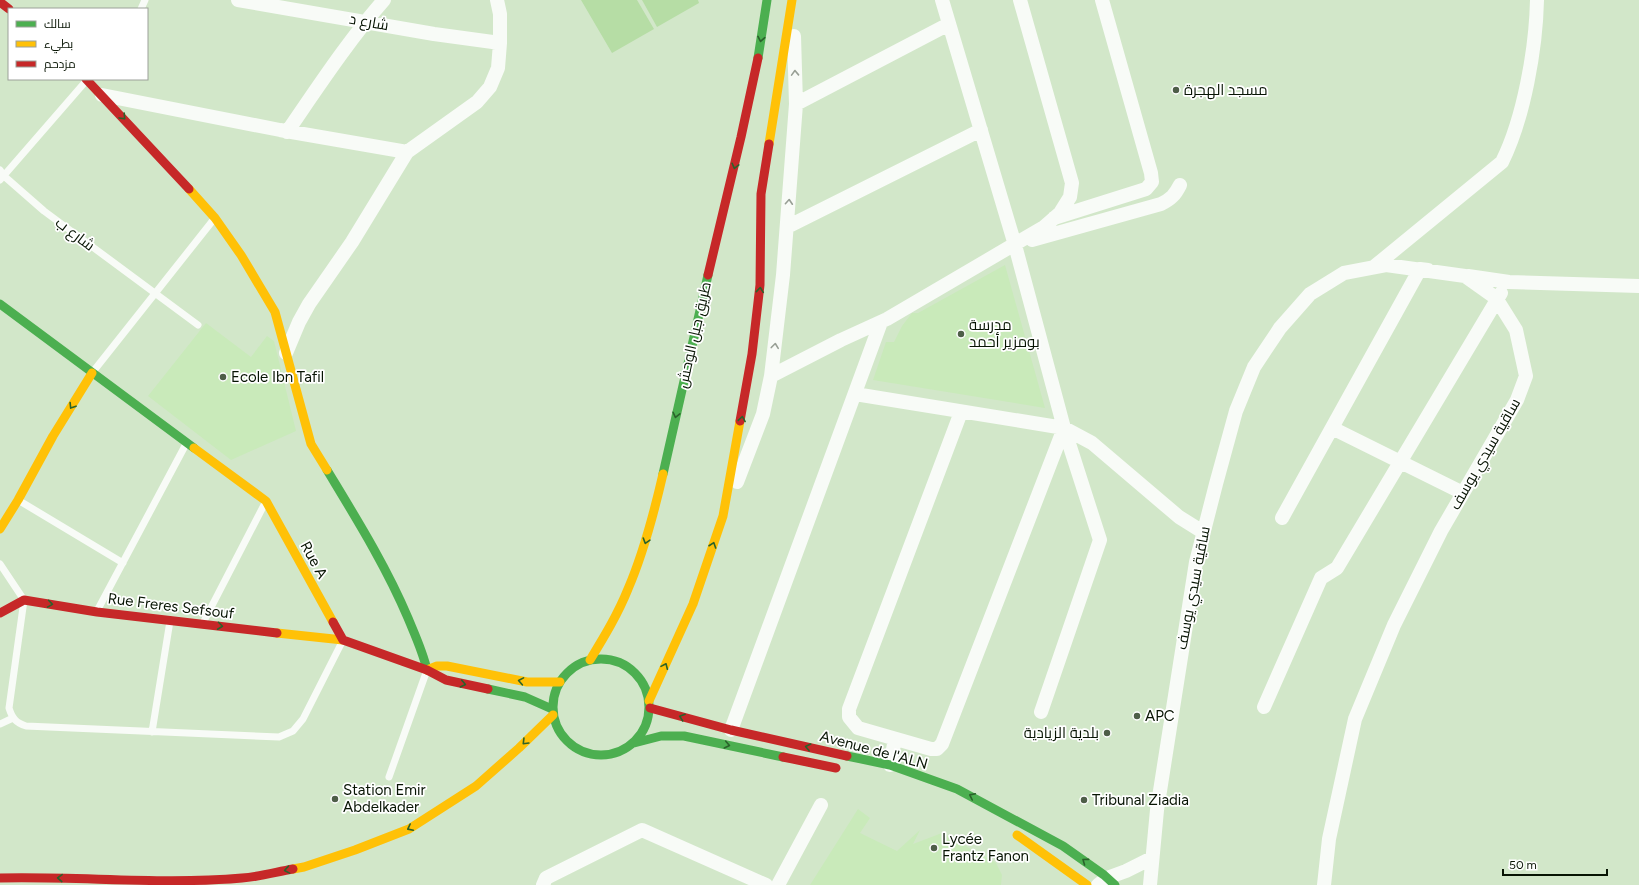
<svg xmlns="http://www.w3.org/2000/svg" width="1639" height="885" font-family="Figtree,Cairo,sans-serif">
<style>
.built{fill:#c9eaba}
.green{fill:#b6dda5}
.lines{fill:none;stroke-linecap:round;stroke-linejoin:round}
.lane{stroke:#f8fbf7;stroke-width:7}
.street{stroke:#f8fbf7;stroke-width:14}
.fast{stroke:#4caf50;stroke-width:9}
.slow{stroke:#ffc107;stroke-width:9}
.jam{stroke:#c62828;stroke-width:9}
.oneway{stroke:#2a622a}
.oneway2{stroke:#989f95}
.poi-dot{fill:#4e5e48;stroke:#fff;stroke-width:1.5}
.labels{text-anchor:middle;stroke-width:3.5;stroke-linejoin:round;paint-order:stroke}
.street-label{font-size:15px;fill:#071403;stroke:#fff}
.poi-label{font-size:15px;fill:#071403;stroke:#fff;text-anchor:start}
</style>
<rect width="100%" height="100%" fill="#d2e7c9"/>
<!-- built -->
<path class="built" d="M1005 265 1045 408 873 380 886 342H894L902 326 912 313H918Z
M206 323 251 357 267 336 274 341 296 431 231 460 148 396Z
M858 809 870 818 860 833 897 851 920 830 913 844 942 833 996 863 1002 875 1001 885H810Z"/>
<!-- green -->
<path class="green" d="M581 0H637L654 29 612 53Z
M642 0H698L699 3 657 27Z"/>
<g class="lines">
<!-- lane -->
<path class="lane" d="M141 9 145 0
M0 170 4 176 44 211 198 325
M0 180 86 81
M92 373 214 219
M18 500 123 563
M0 564 24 600 9 708C12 718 16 723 26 726L279 737 293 731 303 719 342 642
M97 611 186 444
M203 623 265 503
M0 724 13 718
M152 732 170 621
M389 777 427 670"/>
<!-- street -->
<path class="street" d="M238 0 434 34 500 43
M942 0 1015 245 1064 428 1100 540 1041 712
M102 95 280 130 407 152
M796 104 949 24
M287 132C318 87 348 41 384 0
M1054 218 1146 189 1152 182 1151 173 1102 0
M787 227 981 130
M1032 240 1161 204C1171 199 1175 195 1180 185
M1375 266 1502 162C1524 118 1536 48 1537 0
M1468 276 1509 282 1639 286
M286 353 299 322 309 304 352 242 407 152 477 102 490 87 498 68 500 43V14L497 0
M771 376 841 340 887 319 1044 227 1060 213 1070 197 1072 183 1020 0
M855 394 1064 428 1092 443 1179 517 1203 532
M961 412 849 709V717L858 728 931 749H937L942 744 1064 428
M1332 428 1463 493
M737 482 763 414 771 376 783 275 796 104 794 36
M1282 518 1420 269 1428 270
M1264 707 1321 578 1337 568 1501 293
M731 730 881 322
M890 765 895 739
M543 885 546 878 642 830 766 885
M778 885 821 805
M1098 885 1107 878 1126 871 1152 858
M1150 885 1157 810 1196 562 1216 484 1236 411 1254 367 1280 328 1310 294 1344 273 1386 265 1465 276 1496 298 1516 330 1526 376 1517 400 1441 531 1394 625 1355 719 1329 839 1324 885"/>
<!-- fast -->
<path class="fast" d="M758 58 767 0
M0 304 194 448
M327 470C356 518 386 566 408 618 415 635 423 652 427 670
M663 474 708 275
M553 707a48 48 0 1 1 96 0a48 48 0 1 1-96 0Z
M488 689 525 697 552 709
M634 743 661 736H684L783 757
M847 756 890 765 957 789 1063 846 1104 875 1115 885"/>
<!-- slow -->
<path class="slow" d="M769 144 792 0
M189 189 215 218 241 255 275 312 311 444 327 470
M194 448 266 501 333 622
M0 529 18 500 53 436 92 373
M277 633 343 640
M590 660C604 637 618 614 628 589 644 552 654 513 663 474
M427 670 437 666H447L527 682H560
M649 701 693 604 723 516 740 421
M1017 835 1087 885
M293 869 304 867 355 850 409 829 476 786 519 748 553 715"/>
<!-- jam -->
<path class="jam" d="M0 2 9 9
M86 79 189 189
M708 275 741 137 758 58
M740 421 752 354 760 285 761 194 769 144
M0 613 24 600 97 612 277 633
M333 622 343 640 427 670 446 680 488 689
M650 708 731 730 847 756
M783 757 836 768
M0 878C81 876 161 885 242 878 259 877 276 872 293 869"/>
</g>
<!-- one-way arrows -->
<defs><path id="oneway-chevron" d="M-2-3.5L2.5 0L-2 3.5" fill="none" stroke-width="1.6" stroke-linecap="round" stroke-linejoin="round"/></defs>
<g class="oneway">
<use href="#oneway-chevron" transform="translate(761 39) rotate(101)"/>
<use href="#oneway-chevron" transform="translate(123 117) rotate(47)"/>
<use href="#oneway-chevron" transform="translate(735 166) rotate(104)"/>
<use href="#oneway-chevron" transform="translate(760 290) rotate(-84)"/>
<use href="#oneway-chevron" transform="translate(72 406) rotate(122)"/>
<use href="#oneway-chevron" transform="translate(676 415) rotate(103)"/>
<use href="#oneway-chevron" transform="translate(742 419) rotate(-81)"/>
<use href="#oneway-chevron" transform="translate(646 541) rotate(107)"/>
<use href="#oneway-chevron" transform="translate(713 545) rotate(-71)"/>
<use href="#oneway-chevron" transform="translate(50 604) rotate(9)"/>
<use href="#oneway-chevron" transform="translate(220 626) rotate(7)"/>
<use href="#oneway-chevron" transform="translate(665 666) rotate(-66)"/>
<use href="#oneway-chevron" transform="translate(521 681) rotate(-170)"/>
<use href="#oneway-chevron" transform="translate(463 684) rotate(12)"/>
<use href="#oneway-chevron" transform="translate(682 717) rotate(-161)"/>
<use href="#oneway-chevron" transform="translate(525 742) rotate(135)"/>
<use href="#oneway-chevron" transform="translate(727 745) rotate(12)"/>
<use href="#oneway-chevron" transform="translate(808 747) rotate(-167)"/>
<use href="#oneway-chevron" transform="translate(972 796) rotate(-154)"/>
<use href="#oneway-chevron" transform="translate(410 828) rotate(153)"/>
<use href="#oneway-chevron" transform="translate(1085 861) rotate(-144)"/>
<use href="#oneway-chevron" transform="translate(287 870) rotate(170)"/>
<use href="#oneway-chevron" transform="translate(60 878) rotate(-178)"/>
</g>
<g class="oneway2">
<use href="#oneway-chevron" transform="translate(795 73) rotate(-92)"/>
<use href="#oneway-chevron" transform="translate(789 202) rotate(-86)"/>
<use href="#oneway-chevron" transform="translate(775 346) rotate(-83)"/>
</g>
<!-- markers -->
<g class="poi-dot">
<circle cx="1176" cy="90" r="4"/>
<circle cx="961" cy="334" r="4"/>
<circle cx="223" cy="377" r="4"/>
<circle cx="1137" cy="716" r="4"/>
<circle cx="1107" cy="733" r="4"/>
<circle cx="335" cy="799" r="4"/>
<circle cx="1084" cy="800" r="4"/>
<circle cx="934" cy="848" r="4"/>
</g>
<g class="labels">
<!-- street labels -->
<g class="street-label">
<text transform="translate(369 22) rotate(10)" y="5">شارع د</text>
<text transform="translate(75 234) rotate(37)" y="5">شارع ب</text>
<text transform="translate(694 335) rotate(-77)" y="5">طريق جبل الوحش</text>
<text transform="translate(1485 454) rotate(-60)" y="5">ساقية سيدي يوسف</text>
<text transform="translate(314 560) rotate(61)" y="5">Rue A</text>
<text transform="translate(1193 588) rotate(-79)" y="5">ساقية سيدي يوسف</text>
<text transform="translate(171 606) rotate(7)" y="5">Rue Freres Sefsouf</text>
<text transform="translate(874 750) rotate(15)" y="5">Avenue de l'ALN</text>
</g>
<!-- poi labels -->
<g class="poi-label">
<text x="1184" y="95">مسجد الهجرة</text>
<text x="969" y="330">مدرسة<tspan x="969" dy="17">بومزير أحمد</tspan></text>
<text x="231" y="382">Ecole Ibn Tafil</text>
<text x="1145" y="721">APC</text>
<text x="1099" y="738" text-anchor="end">بلدية الزيادية</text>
<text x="343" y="795">Station Emir<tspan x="343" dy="17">Abdelkader</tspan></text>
<text x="1092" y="805">Tribunal Ziadia</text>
<text x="942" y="844">Lycée<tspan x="942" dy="17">Frantz Fanon</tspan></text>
</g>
</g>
<!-- legend -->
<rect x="8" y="8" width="140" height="72" fill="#ffffff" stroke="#9ca19a"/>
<rect x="16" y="21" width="20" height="6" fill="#4caf50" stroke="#9ca19a"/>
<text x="44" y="28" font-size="12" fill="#071403">سالك</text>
<rect x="16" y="41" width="20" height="6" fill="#ffc107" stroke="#9ca19a"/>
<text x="44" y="48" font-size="12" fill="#071403">بطيء</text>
<rect x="16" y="61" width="20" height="6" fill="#c62828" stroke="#9ca19a"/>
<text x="44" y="68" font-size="12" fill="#071403">مزدحم</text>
<!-- scale -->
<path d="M1503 869v6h104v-6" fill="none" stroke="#071403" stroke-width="2"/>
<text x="1509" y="869" font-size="12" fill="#071403" stroke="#ffffff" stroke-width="3" paint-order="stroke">50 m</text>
</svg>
